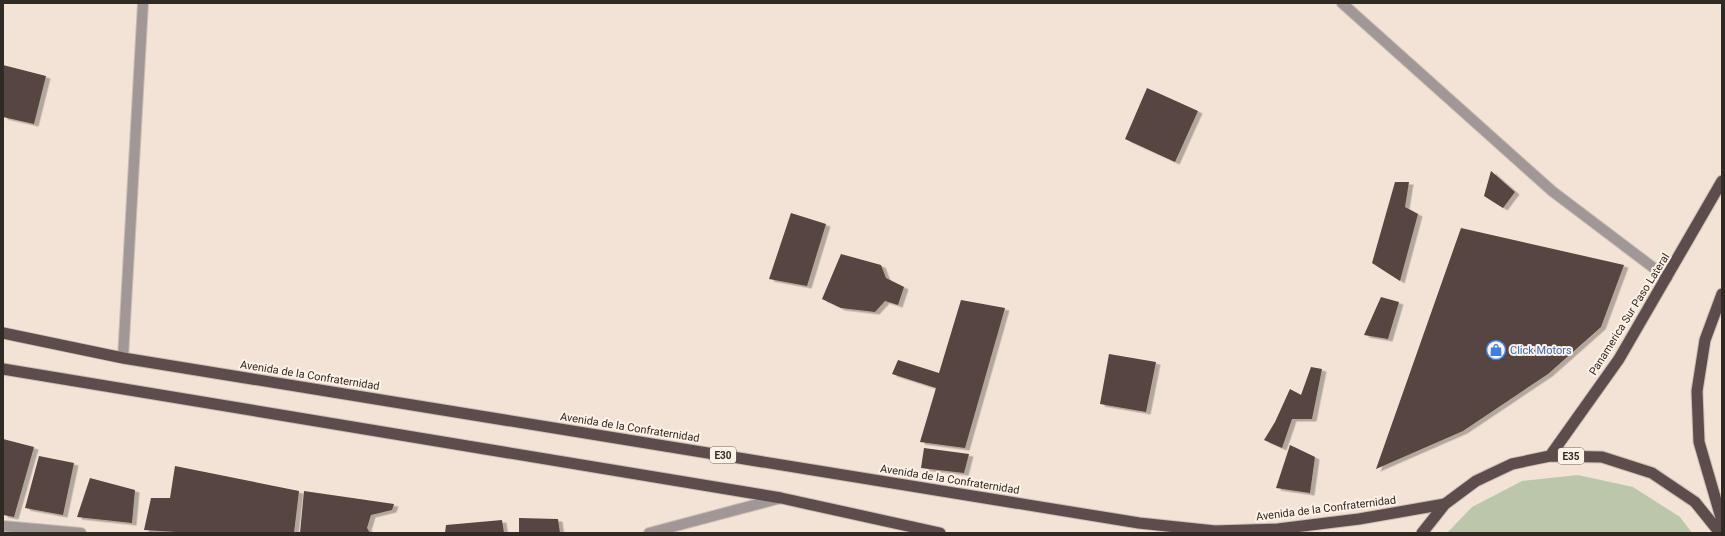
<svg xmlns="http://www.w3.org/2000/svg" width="1725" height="536" font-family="Roboto,sans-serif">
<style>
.green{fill:#bcc6ab}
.building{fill:#56453f;filter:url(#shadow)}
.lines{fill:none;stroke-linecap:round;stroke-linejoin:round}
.minor-casing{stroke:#ccbeb3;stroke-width:12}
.trunk-casing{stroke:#ccbeb3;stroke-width:13}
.minor{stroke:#a19797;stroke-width:10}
.trunk{stroke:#5d4c4c;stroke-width:11}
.labels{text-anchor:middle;stroke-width:4;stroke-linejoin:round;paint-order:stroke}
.shield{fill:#fef1e6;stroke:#6e665f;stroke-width:1}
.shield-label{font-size:10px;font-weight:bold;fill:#302a25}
.street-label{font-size:11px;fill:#302a25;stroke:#fef1e6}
.shop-label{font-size:11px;fill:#366cbe;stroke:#fef1e6;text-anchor:start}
</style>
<defs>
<filter id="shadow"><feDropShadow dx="4.5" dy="2.5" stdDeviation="0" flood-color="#0004"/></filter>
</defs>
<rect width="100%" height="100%" fill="#f3e3d6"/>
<!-- green -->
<path class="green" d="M1578 475 1633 487 1680 517 1692 533H1447L1472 507 1522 481Z"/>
<!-- building -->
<path class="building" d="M3 65 46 76 34 124 3 117Z
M1147 88 1198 111 1175 162 1125 139Z
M1491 171 1515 192 1503 208 1484 196Z
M1395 182H1409L1405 207 1418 214 1400 281 1372 263Z
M791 213 826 224 807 286 769 279Z
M1461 228 1624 265 1601 327 1548 374 1463 431 1376 469Z
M841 254 881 265 886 278 904 287 898 305 885 301 875 312 841 308 822 299Z
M1381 297 1399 302 1388 339 1364 335Z
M961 300 1005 308 965 448 920 442 936 388 892 374 898 360 939 373Z
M1109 354 1156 362 1146 412 1100 404Z
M1311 367 1322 369 1312 419H1292L1282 448 1264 440 1275 422 1290 389 1301 395Z
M3 439 34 447 14 517 3 515Z
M1290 445 1315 457 1310 493 1276 488Z
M924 448 969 454 964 473 921 468Z
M39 456 74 463 63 515 25 508Z
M175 466 299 491 294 533H192L144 530 151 498H170Z
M90 478 135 490 132 523 77 517Z
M304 491 394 504 392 510 371 515 367 528 370 533H300Z
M519 518 558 519 560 533H519Z
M502 520 504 533H445L446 525Z"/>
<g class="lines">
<!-- minor casing -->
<g class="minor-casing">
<path id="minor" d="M1342 3 1552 191 1667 278
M123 358 143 3
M3 526 81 533
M649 533 781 498"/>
</g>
<!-- trunk casing -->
<g class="trunk-casing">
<path id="trunk" d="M1722 294 1705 340 1697 391 1699 442 1722 521
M3 333 123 358 1139 523 1215 531 1278 529 1359 519 1445 504
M3 369 781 498 940 533
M1550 456 1619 359 1722 181
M1422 533 1445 504 1476 481 1512 464 1550 456 1602 457 1652 473 1695 502 1720 533"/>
</g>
<!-- minor -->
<use href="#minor" class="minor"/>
<!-- trunk -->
<use href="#trunk" class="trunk"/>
</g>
<!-- icons -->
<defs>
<g id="shop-ring" transform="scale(1)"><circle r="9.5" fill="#fef1e6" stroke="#3f7fe0" stroke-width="1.5"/><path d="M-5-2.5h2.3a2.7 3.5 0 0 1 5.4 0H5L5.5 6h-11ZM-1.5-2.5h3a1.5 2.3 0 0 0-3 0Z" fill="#3f7fe0"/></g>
</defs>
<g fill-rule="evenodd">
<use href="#shop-ring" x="1496" y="350"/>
</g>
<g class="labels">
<!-- shield labels -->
<g class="shield">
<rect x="710" y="447" width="26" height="16" rx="3"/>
<rect x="1558" y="448" width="26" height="16" rx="3"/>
</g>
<g class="shield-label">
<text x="723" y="459">E30</text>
<text x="1571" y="460">E35</text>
</g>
<!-- street labels -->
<g class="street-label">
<text transform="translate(1629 314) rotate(-58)" y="4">Panamerica Sur Paso Lateral</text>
<text transform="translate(310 375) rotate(9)" y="4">Avenida de la Confraternidad</text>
<text transform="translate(630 427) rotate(9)" y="4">Avenida de la Confraternidad</text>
<text transform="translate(950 479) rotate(9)" y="4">Avenida de la Confraternidad</text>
<text transform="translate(1326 508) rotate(-7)" y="4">Avenida de la Confraternidad</text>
</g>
<!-- shop labels -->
<g class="shop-label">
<text x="1510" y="354">Click Motors</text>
</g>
</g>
<!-- border -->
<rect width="1725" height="536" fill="none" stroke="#302a25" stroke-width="8"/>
</svg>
